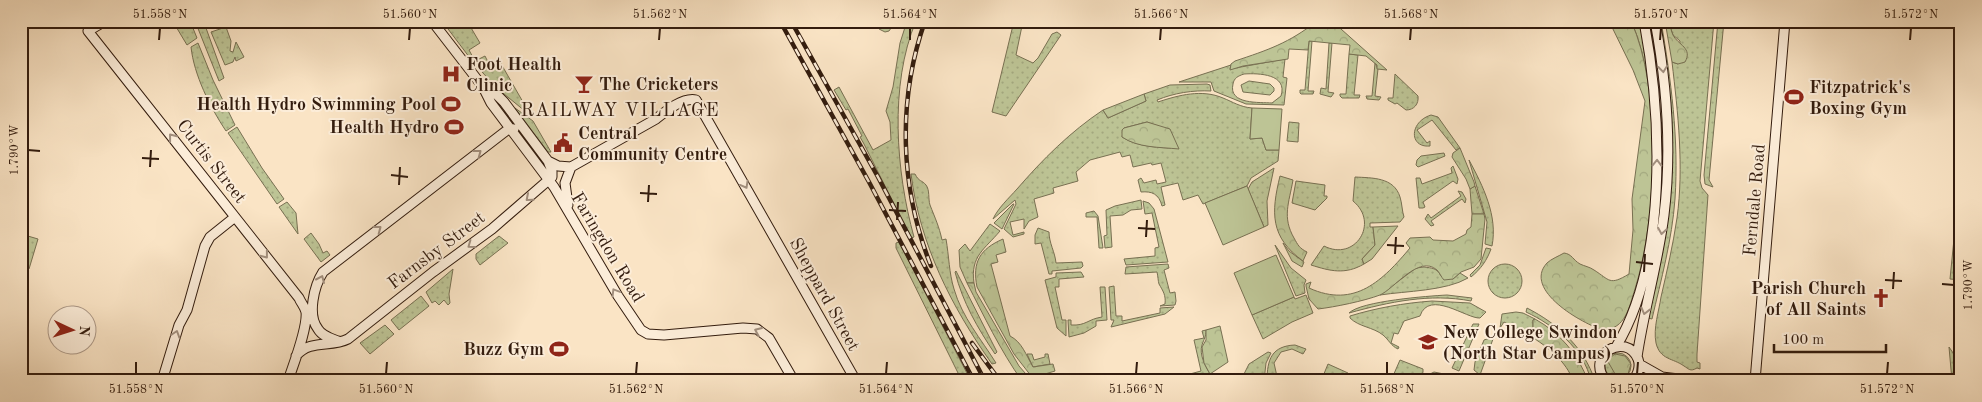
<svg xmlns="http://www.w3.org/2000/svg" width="1982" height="402" font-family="'Old Standard TT',serif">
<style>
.green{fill:url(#green-dots);stroke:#787052;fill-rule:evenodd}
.forest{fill:url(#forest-crowns);stroke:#787052}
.pitch{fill:#bdc495;stroke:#787052}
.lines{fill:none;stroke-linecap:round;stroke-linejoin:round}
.secondary-casing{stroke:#331c0e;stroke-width:11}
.secondary{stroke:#fcedd9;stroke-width:9}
.rail-casing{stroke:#331c0e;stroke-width:4.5}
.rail{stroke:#fcedd9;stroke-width:2.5;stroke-dasharray:8;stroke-linecap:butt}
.oneway{stroke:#a28f7e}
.ticks{fill:none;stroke:#331c0e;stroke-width:2}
.labels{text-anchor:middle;stroke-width:4;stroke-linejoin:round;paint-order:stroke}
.poi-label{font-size:18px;font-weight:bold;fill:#331c0e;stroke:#fcedd9;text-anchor:start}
.street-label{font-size:18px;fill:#331c0e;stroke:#fcedd9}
.neighbourhood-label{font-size:19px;letter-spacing:1px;fill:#331c0e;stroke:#fcedd9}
.neatline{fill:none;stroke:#331c0e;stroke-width:2}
.ticks-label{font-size:12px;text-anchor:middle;fill:#331c0e}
</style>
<defs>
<pattern id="green-dots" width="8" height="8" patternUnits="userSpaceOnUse" patternTransform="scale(1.25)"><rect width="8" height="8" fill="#bdc495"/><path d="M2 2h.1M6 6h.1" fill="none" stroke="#a3a87f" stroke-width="1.8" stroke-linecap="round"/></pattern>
<pattern id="forest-crowns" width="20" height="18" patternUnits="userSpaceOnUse" patternTransform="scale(1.25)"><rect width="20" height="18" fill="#bdc495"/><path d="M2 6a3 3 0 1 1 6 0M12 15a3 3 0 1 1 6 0" fill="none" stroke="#a3a87f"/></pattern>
</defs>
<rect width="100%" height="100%" fill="#fae4c5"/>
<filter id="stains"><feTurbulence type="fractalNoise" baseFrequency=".004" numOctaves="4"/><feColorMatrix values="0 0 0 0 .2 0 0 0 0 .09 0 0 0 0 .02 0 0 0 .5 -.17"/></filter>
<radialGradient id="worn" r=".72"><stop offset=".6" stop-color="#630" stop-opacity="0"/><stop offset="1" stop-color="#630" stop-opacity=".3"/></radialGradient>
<!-- green -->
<path class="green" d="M182 21H190L197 38 187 45 175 25Z
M195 21H207L206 28 224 78 219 81Z
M442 21H467L480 43 469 50 475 61 485 56 489 64 479 70Z
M874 21H896L889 31 885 32 879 29Z
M907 21H916C889 85 896 172 914 237L911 238 864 144 860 137 862 136 848 109 846 110 834 90 839 87 873 150 891 140 890 122 886 111 893 87 900 43Z
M1014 21H1023L1016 55 1033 63 1038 58 1052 34 1057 32 1061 35 1006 116 992 112Z
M1631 21H1639C1648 63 1653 105 1652 148 1650 106 1649 60 1631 21Z
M1659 21H1661C1671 80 1679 139 1675 199 1672 240 1661 280 1652 319L1648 318 1662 254 1669 208Z
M1668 21H1714L1700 181 1702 188 1708 195 1697 354V362L1700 363V369L1697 368C1690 372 1689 369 1684 366 1673 358 1660 360 1656 343 1653 328 1659 311 1661 297 1667 271 1673 245 1677 218 1684 167 1678 113 1672 62L1678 64 1680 41 1673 35Z
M1718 21H1724L1709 180 1713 187 1705 184 1704 175Z
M226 27 231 41 230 51 233 52 236 42 244 57 236 61 235 57 233 62 225 65 211 32Z
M1309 41H1312L1308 91H1314L1313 94H1301L1300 93V90H1305Z
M198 43 213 80 235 125 226 131C210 107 194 75 191 47Z
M1329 43H1332L1328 92 1334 93 1331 97 1320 94 1321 88 1326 89Z
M1349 54 1358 55 1354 95H1360L1359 98H1342L1340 96V94H1346Z
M1285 59 1283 77 1287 78 1284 105 1246 104 1214 91 1211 82H1179L1231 65 1230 69ZM1244 74C1259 73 1288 74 1281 96L1272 103C1260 102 1228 105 1233 84 1234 78 1238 76 1244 74Z
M500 62 531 116 498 89 482 72Z
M1375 63 1378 69 1375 96 1381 97 1379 100 1367 99 1366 96H1372Z
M1395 74 1418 96C1419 104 1414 110 1406 110L1397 103 1395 104 1388 100V98H1393Z
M1249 81 1270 84 1274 88V91L1270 95 1243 92 1241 85Z
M1207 84 1210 85 1211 91C1193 90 1174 93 1157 100L1158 102C1179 95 1202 89 1223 98 1233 102 1240 107 1252 108L1250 139 1262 138 1266 150H1279L1278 161 1251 178 1247 186 1203 204 1198 195 1183 200 1178 183 1161 187 1165 205 1162 206C1159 194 1152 191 1141 192L1138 180 1141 178 1144 183 1156 180 1157 184 1166 182 1161 163 1152 165 1151 163 1133 167 1130 155 1122 157 1120 152 1090 160 1076 172 1078 181 1053 188 1054 193 1034 199 1038 217 1029 221 1024 229V219L1010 222 1013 235 1024 232V234L1013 237 1004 229 1016 204 1015 200 993 219C998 208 1009 198 1017 189 1043 159 1070 132 1103 110L1108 118 1146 101 1144 94 1170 85ZM1147 122 1158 126 1178 148C1160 148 1138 147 1122 137L1124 128Z
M515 108 533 121 551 152H548Z
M1431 115 1438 117 1460 148 1456 150 1432 120 1417 130 1427 143 1430 141V146C1409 148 1409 122 1431 115Z
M1289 122 1299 123 1298 142 1287 141Z
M237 127 262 168 284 199 277 204 228 133Z
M1444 153 1445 156 1418 167 1416 165 1417 160 1421 156Z
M1469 160C1483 186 1498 216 1492 246L1485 244 1487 222Z
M1453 166 1458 179 1457 184 1453 181 1423 202 1425 207 1423 208H1419L1416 178H1420L1422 184 1452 173 1451 168Z
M1274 168 1267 201 1268 225 1264 227 1248 189 1252 182Z
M911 174H915C919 182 922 180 926 185 930 190 928 199 930 205 935 218 939 226 942 240L946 239C949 256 949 273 954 289 962 317 981 339 996 363L992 364C951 306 920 245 911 174Z
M1355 177C1372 178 1394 177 1400 197 1402 203 1402 211 1404 217L1400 222 1370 223V227H1373L1375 245 1362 259 1364 264C1345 275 1330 271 1311 265L1324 246C1355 262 1380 223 1353 201Z
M1296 181 1325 185 1324 196H1327V198L1315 210 1292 203Z
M1475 186 1484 214H1472L1470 189Z
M1458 191 1462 192 1466 199 1465 203 1462 199 1431 221 1434 225 1431 226 1425 219 1428 214 1431 218 1461 196Z
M1141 200 1142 209 1131 210 1123 215 1110 216 1112 247 1105 248 1104 236 1107 235 1106 210 1115 206Z
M1143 201 1149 203 1154 209 1168 262 1126 265 1124 259 1155 256V248L1159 247 1152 213 1145 214Z
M287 202 296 213 298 234 279 207Z
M1013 204H1014L1002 229 994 223Z
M1957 209H1961V280L1950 279Z
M1094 211 1098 216 1103 248H1099L1097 217H1086V213Z
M990 224 1000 231C985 249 970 256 974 283H967L960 267 959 250 965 244 970 251Z
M1038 228 1049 232C1049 243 1055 252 1056 263L1082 262 1083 266 1081 268 1052 271V274H1049L1041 243 1035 244V235Z
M311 233 319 244 323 253 327 251 330 255 321 262 304 239Z
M21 234 38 239 29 269 21 266Z
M499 236 508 243 480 265 476 259V254Z
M899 242 971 381H962L896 248V243Z
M1283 243 1289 251 1304 262 1302 267 1292 261Z
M1275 245 1291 268 1306 280 1304 285 1305 293 1296 296Z
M1486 248 1491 249C1487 260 1481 269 1471 277L1470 275 1480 265Z
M1168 264 1169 268 1164 270 1170 293 1175 292 1176 301 1175 305 1160 306 1165 304C1166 295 1163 291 1159 284 1158 281 1158 276 1157 272L1125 274 1126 267Z
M1488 281a17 17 0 1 1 34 0a17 17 0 1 1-34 0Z
M1424 267C1432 268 1437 268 1441 276L1453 279 1460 273 1468 278C1446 291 1406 291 1380 295L1416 268Z
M453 269 449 294 450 303 448 305 444 300 439 305 435 301 432 303 426 292Z
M956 271 997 352 995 354C977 327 963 303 955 272Z
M1081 272 1084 277 1059 279V287H1055L1062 320H1066V336L1057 328 1045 280 1056 277V273Z
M1114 286 1116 316H1122V321L1160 313V308L1174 307 1165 314 1111 327 1114 320H1111L1109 287Z
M1100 287H1105L1107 320 1096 321V326L1084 333 1069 337 1068 320H1071V325C1086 326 1088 319 1102 317Z
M1306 295 1313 313 1292 322 1263 339 1252 315 1294 297 1295 299Z
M1447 295 1472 298 1471 301C1430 293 1389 302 1349 313 1361 301 1428 296 1447 295Z
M421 296 429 306 399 330 391 320Z
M1432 301 1470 303 1486 312 1480 318C1467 319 1429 289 1420 316L1404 321 1398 334 1394 333 1391 343 1399 347 1398 349C1391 346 1389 340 1383 335 1373 327 1359 327 1350 318V316C1376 308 1404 303 1432 301Z
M1527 308C1558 324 1584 347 1595 381H1591C1584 349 1554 325 1526 312Z
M1516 312 1523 313 1535 319 1533 320V331L1530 336 1504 322 1500 328 1502 314Z
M1473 324H1479L1459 371 1452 368Z
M385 325 394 334 370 354 360 343Z
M1206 330C1206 337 1204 339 1202 345 1199 354 1205 366 1210 374L1200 381H1164L1201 371 1194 340 1204 338 1202 331Z
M1487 339H1493L1480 375 1474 370 1475 362 1484 340Z
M1295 345 1306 349 1303 354 1292 349 1281 352 1274 363 1278 381H1267C1267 359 1272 346 1295 345Z
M1949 347 1960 363 1961 381H1952Z
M1268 352 1271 353 1266 363 1264 381H1248L1244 374 1249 364Z
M1605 366a13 13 0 1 1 26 0a13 13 0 1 1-26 0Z
M1027 354H1032L1034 360 1045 357V354H1048L1050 364 1033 367Z
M1400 360 1423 369V372L1420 381H1401L1393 376Z
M1328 364 1348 373 1345 381H1321Z
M1434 372 1444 374 1453 381H1445L1432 375 1429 380 1430 374Z"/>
<!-- forest -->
<path class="forest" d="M1317 21H1332L1387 70 1377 69V65L1366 56 1349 54 1350 45 1309 41 1308 50 1289 49 1288 59 1243 66 1230 70 1231 64 1235 61C1268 50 1289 43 1317 21Z
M1609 21H1631C1662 88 1657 219 1635 289 1629 307 1626 329 1603 330 1583 324 1522 290 1547 263 1551 259 1559 256 1564 253 1572 254 1573 260 1580 264 1584 266 1590 267 1594 270 1610 280 1609 286 1629 274L1633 230 1632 199 1645 101 1633 70Z
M1665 21 1669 23C1671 27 1671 31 1673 35 1678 45 1693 48 1685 62L1678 64 1672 62Z
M1144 94 1146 101 1108 118 1103 110Z
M1147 122 1170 129 1179 149C1159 147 1138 148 1122 137V130L1124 128Z
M1460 148 1474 182 1475 186 1470 189 1466 179 1452 157 1453 153Z
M1280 176 1293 180C1289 203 1282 217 1294 238 1298 245 1299 248 1307 252L1303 261C1270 237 1271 213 1280 176Z
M1472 214H1484L1485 219 1481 259 1474 267 1461 272 1453 279 1444 280C1441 277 1440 273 1437 270 1419 254 1394 289 1380 295 1364 301 1335 307 1318 309L1309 299 1306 286V284L1311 282 1309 288C1355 309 1383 280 1410 248L1406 243 1410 238 1430 237 1433 240 1453 241 1466 234 1467 230 1471 227Z
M1398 226 1372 259 1364 264 1362 259 1375 245 1373 227Z
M1003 239 1006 252 996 255 998 262 991 264 1010 336C1022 342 1026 355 1033 367L1053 364 1055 371 1045 374 1048 381H1035L1014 354 977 287C972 262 980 249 1003 239Z
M967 283H974L976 292 1019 366 1032 381H1022C1000 350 984 316 967 283Z
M1535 319C1560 333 1578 354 1588 381H1573C1567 362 1547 346 1530 336L1533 331V320Z
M1220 326 1228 362 1210 374 1204 363 1202 347 1206 340V330Z
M1615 354 1625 356 1631 364 1628 374 1618 379 1607 360Z"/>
<!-- pitch -->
<path class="pitch" d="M1252 108 1282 109 1279 150H1266L1262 138 1250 139Z
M1247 186 1264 227 1223 245 1205 203Z
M1276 255 1294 297 1252 315 1234 273Z"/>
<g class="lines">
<!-- secondary casing -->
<g class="secondary-casing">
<path id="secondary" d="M105 21 88 31 299 298C301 303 305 307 306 312 308 328 293 365 288 381
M432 21 483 87 491 103 554 187 618 296 641 330 648 334 664 335 743 328 757 329 769 338 794 381
M548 161 558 166 571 167
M568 205 565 183 571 167 656 119C666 111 683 97 696 100L856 381
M338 341C330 338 322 336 318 329 307 315 314 286 323 272L502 134 510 128 514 129
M1616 347C1668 261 1662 117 1644 21
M296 356C310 339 330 348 348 339L433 272 492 229 552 177V171L548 161 504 102 497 95 483 87
M1637 357C1644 309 1658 263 1664 215 1672 150 1667 85 1655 21
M1639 364 1662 377 1695 381
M162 381 179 325 187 310 205 246 210 237 235 217
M1606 381C1584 355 1626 331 1638 359 1641 367 1638 374 1633 381
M1755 381 1785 21"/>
</g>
<!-- secondary -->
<use href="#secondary" class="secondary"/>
<!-- rail casing -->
<g class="rail-casing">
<path id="rail" d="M780 21 869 182 974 381
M791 21 878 177 985 381
M925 21C897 101 900 188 931 266
M972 343 1000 381"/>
</g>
<!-- rail -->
<use href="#rail" class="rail"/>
</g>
<!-- one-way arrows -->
<defs><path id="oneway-chevron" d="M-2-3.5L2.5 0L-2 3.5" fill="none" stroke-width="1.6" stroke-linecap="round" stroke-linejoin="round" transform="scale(1.25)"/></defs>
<g class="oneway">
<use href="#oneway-chevron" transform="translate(1663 69) rotate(83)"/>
<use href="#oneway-chevron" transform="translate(172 137) rotate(-128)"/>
<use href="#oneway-chevron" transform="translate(478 153) rotate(-37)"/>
<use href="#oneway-chevron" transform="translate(1657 163) rotate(-89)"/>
<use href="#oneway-chevron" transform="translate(745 185) rotate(61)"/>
<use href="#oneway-chevron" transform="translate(529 198) rotate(139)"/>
<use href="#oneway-chevron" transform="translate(378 229) rotate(-37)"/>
<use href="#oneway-chevron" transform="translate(1662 231) rotate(99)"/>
<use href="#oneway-chevron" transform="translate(471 245) rotate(144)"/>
<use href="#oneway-chevron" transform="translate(265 255) rotate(52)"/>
<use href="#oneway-chevron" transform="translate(321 279) rotate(-66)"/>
<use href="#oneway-chevron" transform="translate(615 292) rotate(-121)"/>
<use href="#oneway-chevron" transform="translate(1645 311) rotate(104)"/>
<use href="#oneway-chevron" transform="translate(758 331) rotate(-157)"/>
<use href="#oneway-chevron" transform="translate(176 334) rotate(-72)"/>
</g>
<!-- ticks -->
<path class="ticks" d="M159 40 160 28M409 40 410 28M659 40 660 28M910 40V28M1160 40 1161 28M1410 40 1411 28M1660 40 1661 28M1910 40 1911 28M28 150 40 151M142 158 159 159M150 167 151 150M391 175 408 177M399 185 400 167M640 193 657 194M648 202 649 185M889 210 906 211M897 220 898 202M1138 228 1155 229M1146 237 1147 220M1387 245 1404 246M1395 254 1396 237M1636 262 1653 264M1644 272 1645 254M1885 280 1902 281M1942 284 1954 285M1893 289 1894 272M136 374V362M386 374 387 362M636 374 637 362M886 374 887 362M1136 374 1137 362M1387 374V362M1637 374 1638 362M1887 374 1888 362"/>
<!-- icons -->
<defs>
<g id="hospital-bare" transform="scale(1.5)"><path d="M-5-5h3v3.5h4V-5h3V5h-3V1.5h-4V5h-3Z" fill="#8f2418" stroke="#fcedd9" stroke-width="2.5" paint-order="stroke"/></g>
<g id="bar-bare" transform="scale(1.5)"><path d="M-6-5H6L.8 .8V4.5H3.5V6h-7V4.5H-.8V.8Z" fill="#8f2418" stroke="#fcedd9" stroke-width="2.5" paint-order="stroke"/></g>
<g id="stadium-bare" transform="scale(1.5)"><path d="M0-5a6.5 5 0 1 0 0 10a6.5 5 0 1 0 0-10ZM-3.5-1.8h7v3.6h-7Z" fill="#8f2418" stroke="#fcedd9" stroke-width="2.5" paint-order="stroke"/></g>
<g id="civic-bare" transform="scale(1.5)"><path d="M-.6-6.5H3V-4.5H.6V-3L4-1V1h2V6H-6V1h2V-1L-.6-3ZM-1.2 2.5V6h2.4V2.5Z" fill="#8f2418" stroke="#fcedd9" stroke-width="2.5" paint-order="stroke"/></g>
<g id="church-bare" transform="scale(1.5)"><path d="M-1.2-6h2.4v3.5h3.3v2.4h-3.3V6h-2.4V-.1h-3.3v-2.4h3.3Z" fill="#8f2418" stroke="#fcedd9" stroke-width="2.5" paint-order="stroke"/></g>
<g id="university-bare" transform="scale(1.5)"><path d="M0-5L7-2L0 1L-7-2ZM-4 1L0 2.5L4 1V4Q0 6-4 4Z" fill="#8f2418" stroke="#fcedd9" stroke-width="2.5" paint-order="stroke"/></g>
</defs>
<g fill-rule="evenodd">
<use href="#hospital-bare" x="451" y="74"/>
<use href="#bar-bare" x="584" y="84"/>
<use href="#stadium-bare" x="1794" y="97"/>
<use href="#stadium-bare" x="451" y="104"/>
<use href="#stadium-bare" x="454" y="127"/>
<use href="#civic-bare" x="563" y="143"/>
<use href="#church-bare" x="1881" y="298"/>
<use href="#university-bare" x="1428" y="342"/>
<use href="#stadium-bare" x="559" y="349"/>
</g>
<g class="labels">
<!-- poi labels -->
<g class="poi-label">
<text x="466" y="70">Foot Health<tspan x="466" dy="21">Clinic</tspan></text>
<text x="599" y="90">The Cricketers</text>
<text x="1809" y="93">Fitzpatrick's<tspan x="1809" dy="21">Boxing Gym</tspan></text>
<text x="436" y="110" text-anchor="end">Health Hydro Swimming Pool</text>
<text x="439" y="133" text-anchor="end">Health Hydro</text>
<text x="578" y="139">Central<tspan x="578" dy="21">Community Centre</tspan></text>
<text x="1866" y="294" text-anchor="end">Parish Church<tspan x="1866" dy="21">of All Saints</tspan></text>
<text x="1443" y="338">New College Swindon<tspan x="1443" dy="21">(North Star Campus)</tspan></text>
<text x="544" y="355" text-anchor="end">Buzz Gym</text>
</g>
<!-- street labels -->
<g class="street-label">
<text transform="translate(212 161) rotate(52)" y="6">Curtis Street</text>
<text transform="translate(1754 200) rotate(-85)" y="6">Ferndale Road</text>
<text transform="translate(608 247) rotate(59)" y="6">Faringdon Road</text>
<text transform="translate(436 250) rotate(-37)" y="6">Farnsby Street</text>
<text transform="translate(825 294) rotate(61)" y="6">Sheppard Street</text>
</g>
<!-- neighbourhood labels -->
<g class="neighbourhood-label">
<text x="620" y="116">RAILWAY VILLAGE</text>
</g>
</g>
<!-- margin -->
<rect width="1982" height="402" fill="none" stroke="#fae4c5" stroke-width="55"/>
<!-- north arrow -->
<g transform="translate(72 330) rotate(94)"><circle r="24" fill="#fcedd9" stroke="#ac9988"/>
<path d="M0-4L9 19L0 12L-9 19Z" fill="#8f2418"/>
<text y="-8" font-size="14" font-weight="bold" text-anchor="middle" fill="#331c0e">N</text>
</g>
<!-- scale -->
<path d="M1774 344v8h112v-8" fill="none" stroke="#331c0e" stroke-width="2.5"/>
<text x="1782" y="344" font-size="15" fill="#331c0e" stroke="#fcedd9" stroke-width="4" paint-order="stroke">100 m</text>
<rect x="28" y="28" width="1926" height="346" class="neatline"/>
<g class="ticks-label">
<text x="160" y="18">51.558°N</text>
<text x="410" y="18">51.560°N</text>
<text x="660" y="18">51.562°N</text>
<text x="910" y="18">51.564°N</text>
<text x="1161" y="18">51.566°N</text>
<text x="1411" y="18">51.568°N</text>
<text x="1661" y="18">51.570°N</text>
<text x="1911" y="18">51.572°N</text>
<text transform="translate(14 150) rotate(-90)" y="4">1.790°W</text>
<text transform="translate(1968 285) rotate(-90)" y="4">1.790°W</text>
<text x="136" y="393">51.558°N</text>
<text x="386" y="393">51.560°N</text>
<text x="636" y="393">51.562°N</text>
<text x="886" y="393">51.564°N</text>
<text x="1136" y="393">51.566°N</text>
<text x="1387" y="393">51.568°N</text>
<text x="1637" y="393">51.570°N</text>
<text x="1887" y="393">51.572°N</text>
</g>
<rect width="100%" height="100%" filter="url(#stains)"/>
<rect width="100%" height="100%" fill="url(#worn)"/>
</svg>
